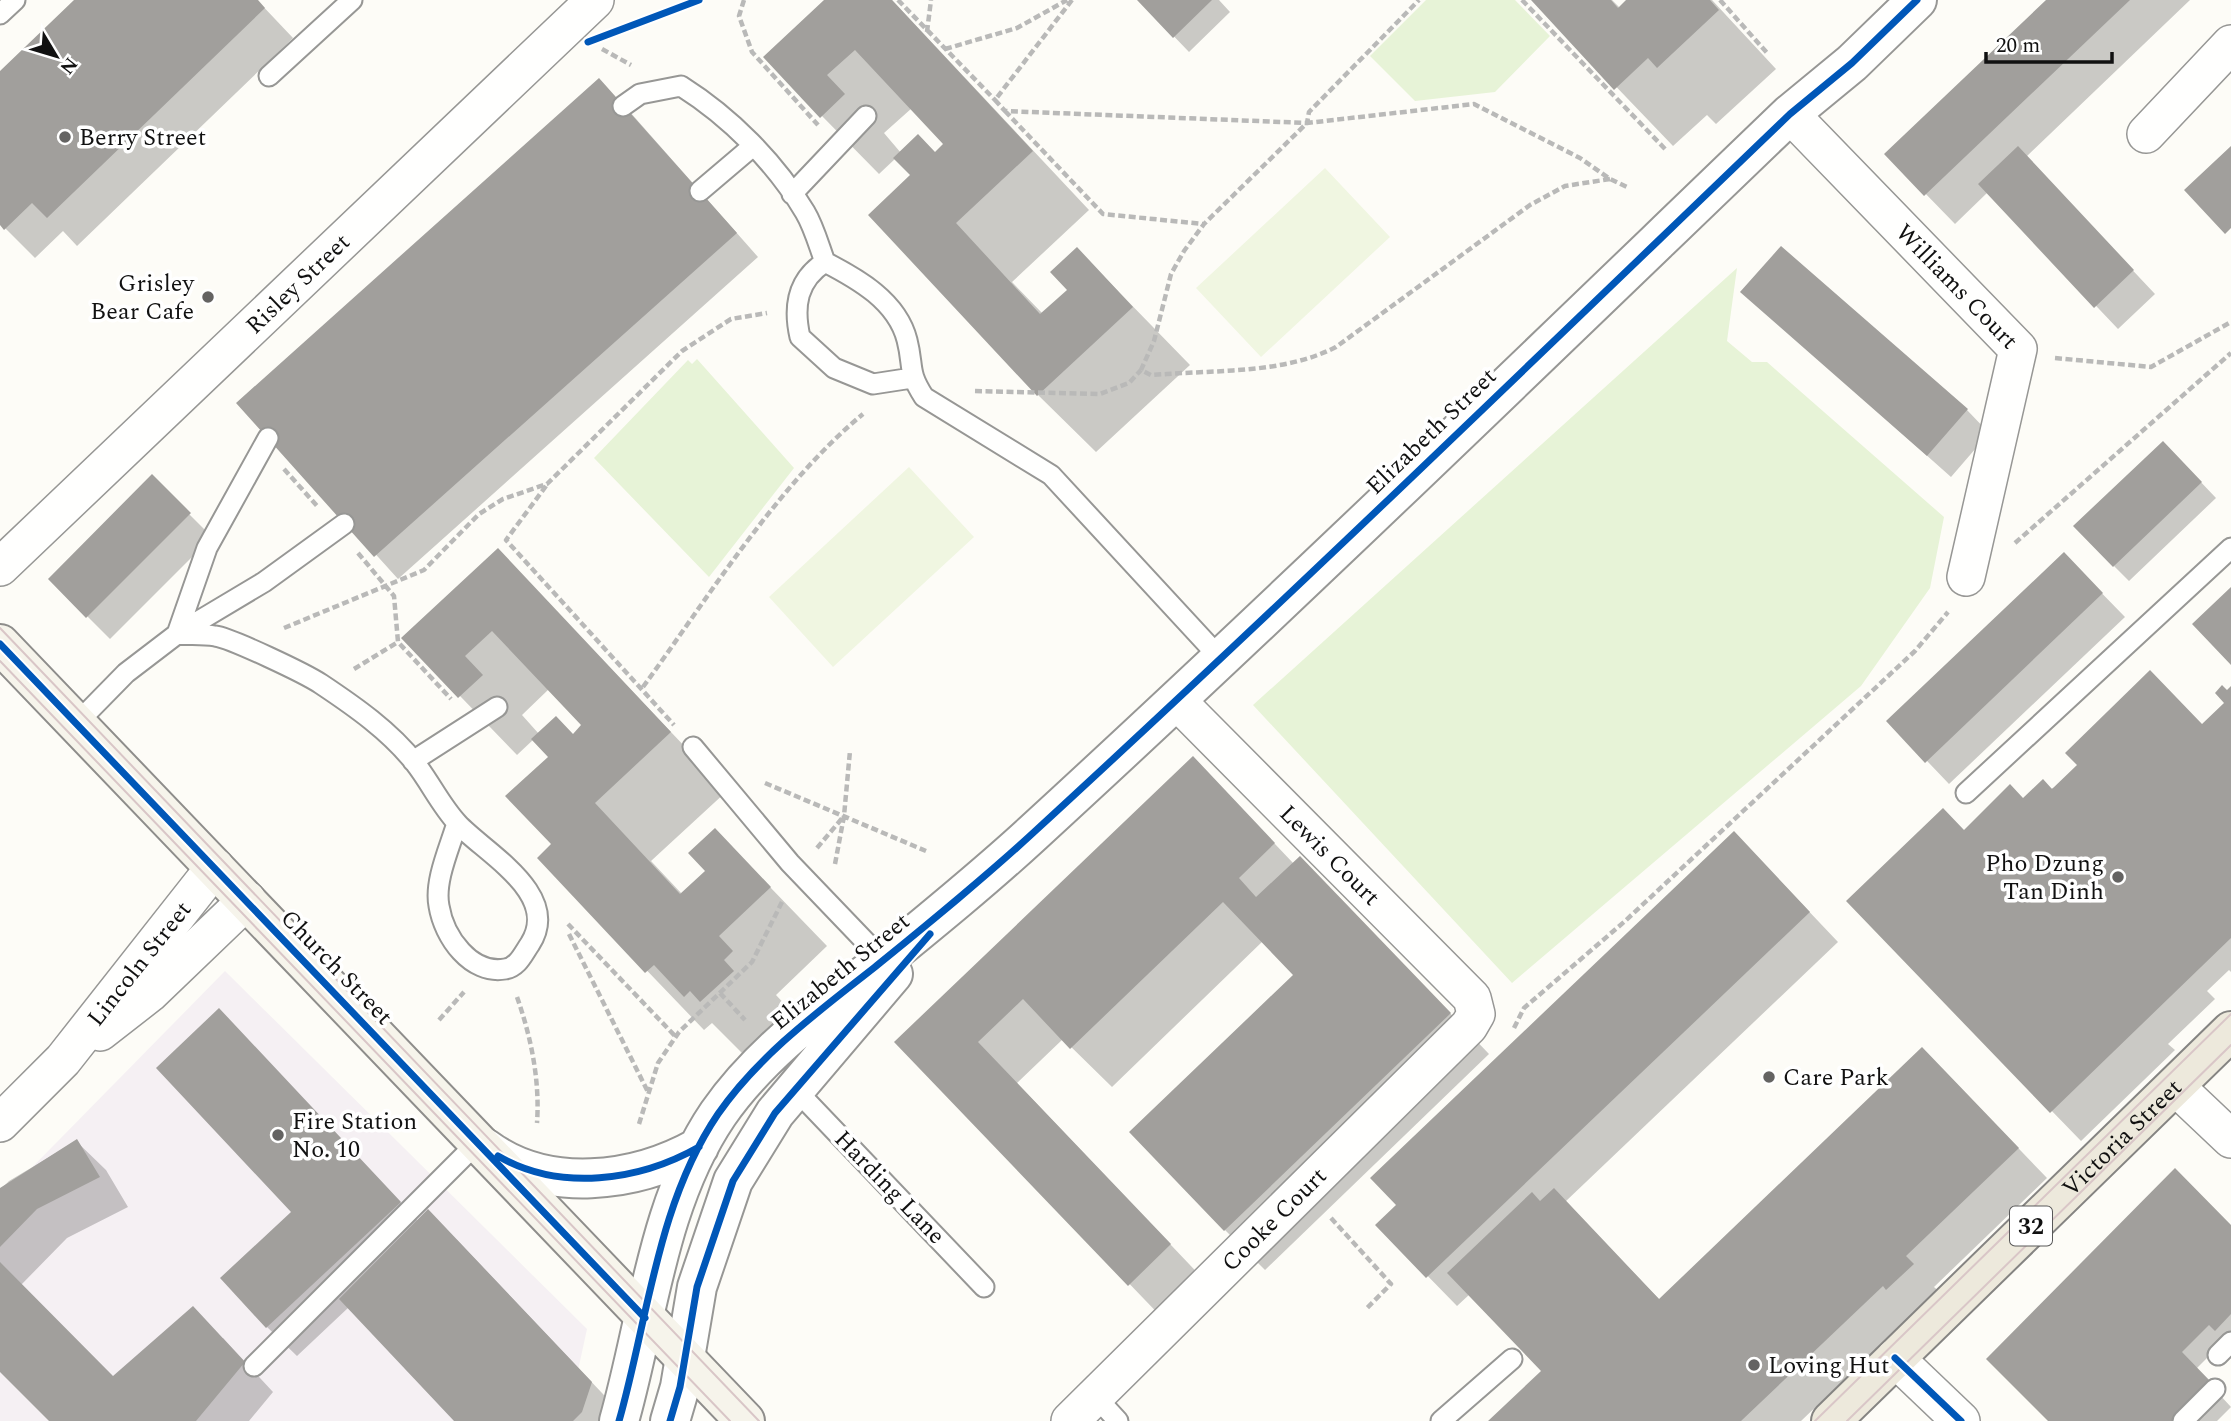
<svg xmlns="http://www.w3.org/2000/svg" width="2231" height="1421" font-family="Spectral,serif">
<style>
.industrial{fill:#f5f0f3}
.green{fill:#e7f3d7}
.pitch{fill:#f0f6e1}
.shadow{fill:#0003;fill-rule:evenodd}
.building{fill:#a19f9c}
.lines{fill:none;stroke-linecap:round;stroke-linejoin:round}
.service-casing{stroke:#979795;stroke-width:23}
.minor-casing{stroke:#979795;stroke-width:40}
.tertiary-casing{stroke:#979795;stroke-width:42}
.secondary-casing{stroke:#8e8d8b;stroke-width:42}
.primary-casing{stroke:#858482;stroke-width:42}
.path{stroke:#b9b9b8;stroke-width:4.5;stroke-dasharray:7 3.5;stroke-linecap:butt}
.service{stroke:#fffffe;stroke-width:19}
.minor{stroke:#fffffe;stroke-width:37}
.tertiary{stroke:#fffffe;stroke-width:38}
.secondary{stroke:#f6f4eb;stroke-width:38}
.primary{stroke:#ede9dc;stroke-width:38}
.tram{stroke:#d9c6c7;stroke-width:2}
.cycleway-casing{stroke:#fff;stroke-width:11}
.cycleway{stroke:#0057b8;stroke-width:7}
.poi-dot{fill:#646362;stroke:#fff;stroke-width:2.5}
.labels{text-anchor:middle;stroke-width:7;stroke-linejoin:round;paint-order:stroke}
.shield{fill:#fff;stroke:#585858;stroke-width:2}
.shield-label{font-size:23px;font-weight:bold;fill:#111}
.poi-label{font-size:24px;fill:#111;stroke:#fff;text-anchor:start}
.street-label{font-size:24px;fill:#111;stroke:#fff}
</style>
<rect width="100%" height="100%" fill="#fdfcf7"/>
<!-- industrial -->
<path class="industrial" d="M225 971 587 1329 567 1421H0V1200Z"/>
<!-- green -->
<path class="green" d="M1426 0H1515L1550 36 1495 92 1415 101 1370 56Z
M1737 268 1727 341 1752 362H1767L1944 517 1930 588 1861 686 1512 983 1253 705Z
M697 359 794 468 709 577 594 458 688 360 692 364Z"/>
<!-- pitch -->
<path class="pitch" d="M1325 168 1390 237 1261 357 1196 288Z
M909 467 974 537 833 667 769 597Z"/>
<!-- shadow -->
<path class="shadow" d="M76 0H257L293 38 77 246 63 231 35 258 0 223V73Z
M827 0H892L1089 210 1012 282 1043 314 1069 290 1077 249 1190 365 1096 452 1038 395 912 176 896 158 879 174 822 116ZM912 108 946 144 935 154 901 153 884 133Z
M1139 0H1219L1230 12 1189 52Z
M1533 0H1612L1620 8 1629 0H1712L1776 69 1716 124 1707 115 1673 146Z
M2049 0H2190L2026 157 2155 294 2118 329 1988 192 1955 224 1887 154Z
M622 103 758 257 398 579 239 403Z
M1743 292 1967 410 1989 433 1951 477Z
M2178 458 2216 498 2129 581 2114 566Z
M152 477 212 537 110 639 50 579Z
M498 550 727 791 651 861 682 894 707 871 715 830 827 946 776 995 790 1010 743 1054 712 1023 704 1030 539 858 553 844 550 757 534 739 517 755 404 638ZM549 689 583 725 573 735 539 734 522 715Z
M2086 577 2125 617 1949 784 1889 721Z
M2231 688V972L2229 970 2207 991 2215 999 2168 1044 2175 1050 2081 1141 1848 901 1964 831 2024 800 2202 726 2226 703 2227 692Z
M1232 799 1294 864 1340 898 1489 1054 1265 1270 1225 1230 1295 975 1263 941 1112 1087 1063 1039 1017 1083 1209 1285 1169 1325 897 1042Z
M1763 863 1838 942 1565 1202 1660 1300 1951 1078 2047 1178 1934 1287 1942 1294 1917 1318 1913 1314 1801 1421H1491L1543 1371 1470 1294 1457 1306 1378 1225Z
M219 1010 418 1221 457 1240 620 1412 617 1421H457L349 1307 297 1356 267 1327 293 1212Z
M76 1141 106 1170 128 1207 67 1238 21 1285 113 1378 223 1338 273 1392 249 1421H51L0 1370V1190L9 1181Z
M2231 1227V1344L2226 1339 2196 1369 2231 1407 2217 1421H2051Z"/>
<!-- building -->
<path class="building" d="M74 0H258L265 8 47 218 32 203 4 230 0 225V71Z
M824 0H892L1033 151 956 223 1040 314 1067 290 1050 272 1077 247 1133 307 1037 396 868 215 910 175 893 158 918 134 935 152 943 144 855 50 827 75 845 94 820 118 763 57Z
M1137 0H1212L1173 38Z
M1531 0H1611L1618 8 1626 0H1710L1719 10 1657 68 1648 58 1614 90Z
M2046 0H2130L1924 196 1884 154Z
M599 78 737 233 374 557 236 403Z
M2018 146 2134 270 2094 308 1978 184Z
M2231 146V228L2225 234 2184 190Z
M1781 246 1968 409 1927 456 1740 292Z
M2163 441 2202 482 2113 567 2073 526Z
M152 474 191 513 86 618 48 579Z
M498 548 671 732 595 803 680 894 705 871 688 853 715 828 771 887 719 936 733 951 724 960 734 971 700 1002 690 991 684 997 654 965 645 973 537 858 551 844 505 796 548 757 531 739 556 716 573 734 581 725 492 631 465 656 483 675 458 698 401 638Z
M2064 552 2103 593 1925 763 1886 721Z
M2231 587V665L2192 624Z
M2150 670 2202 724 2224 703 2215 693 2222 685 2227 690 2231 686V938L2050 1113 1846 901 1943 808 1964 830 2010 784 2023 798 2043 779 2052 789 2077 765 2065 753Z
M1193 756 1275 843 1239 878 1256 897 1300 856 1451 1013 1224 1231 1129 1132 1293 975 1223 902 1070 1049 1023 999 978 1042 1171 1244 1128 1286 894 1042Z
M1734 831 1810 912 1426 1278 1375 1225 1396 1205 1370 1178Z
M219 1008 401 1202 266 1328 220 1278 291 1212 156 1068Z
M1922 1047 2019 1148 1906 1256 1914 1264 1886 1290 1883 1286 1741 1421H1488L1541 1371 1447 1273 1532 1192 1540 1201 1554 1188 1659 1299Z
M77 1139 100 1177 37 1209 0 1247V1188Z
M2175 1168 2231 1225V1314L2215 1331 2209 1325 2182 1352 2211 1382 2172 1421H2048L1986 1359Z
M428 1209 592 1382 582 1412 573 1421H454L339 1299Z
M0 1262 113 1376 193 1306 245 1362 196 1421H49L0 1372Z"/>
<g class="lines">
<!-- service casing -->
<g class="service-casing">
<path id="service" d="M0 14 15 0
M269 76 352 0
M623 106 640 94 681 86C730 117 775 162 805 212 814 227 819 246 825 262
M700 191 753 146
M792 194 866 116
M912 378 873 384 834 368 800 337C793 306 797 280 825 262 858 279 897 301 907 340 914 367 907 371 924 397L1051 475 1221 659
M268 438 207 548 177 634C190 635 203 634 215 636 231 638 306 674 321 684 354 706 390 731 415 763 430 782 441 806 458 824 485 853 562 894 530 944 523 954 518 967 505 969 471 975 444 937 439 906 434 881 450 847 457 823
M76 724 126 673 177 634 264 582 344 524
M693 747 790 863 883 960
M413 761 497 707
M1966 793 2231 548
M795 1089 984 1287
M2218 1355 2231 1342
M254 1366 478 1142
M1095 1396 1118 1421
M1441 1421 1512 1359
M2183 1421 2215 1389"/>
</g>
<!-- minor casing -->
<g class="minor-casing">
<g id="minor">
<path id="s1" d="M1790 114 2018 349 1966 577"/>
<path d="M2146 134 2231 44"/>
<path id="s2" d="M0 567 595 0"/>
<path d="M100 1032 150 993 247 900"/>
<path d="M2175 1086 2231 1139"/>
<path id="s3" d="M0 1123 63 1060 215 867"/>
<path d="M1895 1358 1961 1421"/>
<path id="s4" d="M1070 1421 1469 1026 1476 1014 1472 998 1177 701"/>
</g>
</g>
<!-- tertiary casing -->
<g class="tertiary-casing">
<path id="tertiary" d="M485 1148C547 1194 635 1183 699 1147
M619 1421C648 1319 657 1204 718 1114 759 1055 819 1011 875 967 929 923 982 880 1033 833 1289 598 1539 355 1790 114L1852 63 1917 0
M670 1421 680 1387 697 1287 733 1181 775 1113 893 974"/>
</g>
<!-- secondary casing -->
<g class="secondary-casing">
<path id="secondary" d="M0 644 745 1421"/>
</g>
<!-- primary casing -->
<g class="primary-casing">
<g id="primary">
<path id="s5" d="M1831 1421 2231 1031"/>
</g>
</g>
<!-- path -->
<path class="path" d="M744 0 739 16 752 52 818 125
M898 0 995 100
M1072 0 995 100 1005 111 1307 123 1309 112 1419 0
M1522 0 1667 151
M1720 0 1768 54
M927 32 931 0
M602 49 631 65
M945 49 1017 28 1067 0
M1005 111 1103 214 1203 224
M1610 179 1565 186 1530 205 1336 347C1285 373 1223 370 1167 374L1151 375 1141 370 1154 341 1171 274 1184 251 1204 224 1307 123 1474 104 1580 158 1610 179 1629 188
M2055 358 2151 367 2231 322
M975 391 1100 394 1129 383 1141 370
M284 469 318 507
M546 486 506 540 674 725
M2015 543 2231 353
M358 553 394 596 398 642 451 699
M284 628 424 570 479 514 503 499 547 484 682 351 731 319 767 313
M354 669 398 642
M643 687C708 598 778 484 863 414
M765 783 926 851
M817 848 844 816
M835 864 844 816 850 751
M568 924 676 1037
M569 934 648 1092
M720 993 745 1020
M517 997C531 1037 540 1080 537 1123
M439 1020 464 992
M1514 1028 1524 1008 1624 922 1915 651 1948 612
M639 1124 658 1063 679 1032 752 962 782 902
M1331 1218 1391 1284 1367 1308"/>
<!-- service -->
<use href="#service" class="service"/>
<!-- minor -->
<use href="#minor" class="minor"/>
<!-- tertiary -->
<use href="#tertiary" class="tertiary"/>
<!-- secondary -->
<use href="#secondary" class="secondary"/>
<!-- primary -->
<use href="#primary" class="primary"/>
<!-- tram -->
<path class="tram" d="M0 628 759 1421
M0 661 730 1421
M1815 1421 2231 1014
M1847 1421 2231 1045"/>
<!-- cycleway casing -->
<g class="cycleway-casing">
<path id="cycleway" d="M588 42 699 0
M0 644 645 1318
M498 1156C560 1192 639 1181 699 1147
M1895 1358 1961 1421
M619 1421C648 1319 657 1204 718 1114 759 1055 819 1011 875 967 929 923 982 880 1033 833 1289 598 1539 355 1790 114L1852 63 1917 0
M670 1421 680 1387 697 1287 733 1181 775 1113 930 934"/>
</g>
<!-- cycleway -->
<use href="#cycleway" class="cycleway"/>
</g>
<!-- markers -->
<g class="poi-dot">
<circle cx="65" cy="137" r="7"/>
<circle cx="208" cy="297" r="7"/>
<circle cx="2118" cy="877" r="7"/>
<circle cx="1769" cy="1077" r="7"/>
<circle cx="278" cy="1135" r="7"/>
<circle cx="1754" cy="1365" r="7"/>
</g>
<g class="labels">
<!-- shield labels -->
<rect class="shield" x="2010" y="1206.5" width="42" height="39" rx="5"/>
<g class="shield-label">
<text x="2031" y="1234">32</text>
</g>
<!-- poi labels -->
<g class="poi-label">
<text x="79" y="145">Berry Street</text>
<text x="194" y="291" text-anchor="end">Grisley<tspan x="194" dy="28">Bear Cafe</tspan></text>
<text x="2104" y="871" text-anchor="end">Pho Dzung<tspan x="2104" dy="28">Tan Dinh</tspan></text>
<text x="1783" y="1085">Care Park</text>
<text x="292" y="1129">Fire Station<tspan x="292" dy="28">No. 10</tspan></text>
<text x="1768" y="1373">Loving Hut</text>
</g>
<!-- street labels -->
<g class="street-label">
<text dy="8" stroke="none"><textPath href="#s2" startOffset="411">Risley Street</textPath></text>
<text dy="8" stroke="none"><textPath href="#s1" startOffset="240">Williams Court</textPath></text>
<text transform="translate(1431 431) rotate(-44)" y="8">Elizabeth Street</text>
<text transform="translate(1330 855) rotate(45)" y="8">Lewis Court</text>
<text dy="8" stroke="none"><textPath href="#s3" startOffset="212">Lincoln Street</textPath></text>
<text transform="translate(337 967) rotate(46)" y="8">Church Street</text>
<text transform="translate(840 971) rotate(-39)" y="8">Elizabeth Street</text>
<text dy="8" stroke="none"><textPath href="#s5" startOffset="406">Victoria Street</textPath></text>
<text transform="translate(890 1187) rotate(46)" y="8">Harding Lane</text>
<text dy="8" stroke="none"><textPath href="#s4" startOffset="287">Cooke Court</textPath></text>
</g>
</g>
<!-- north arrow -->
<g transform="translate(56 56) rotate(128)" stroke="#ffffff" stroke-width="5" paint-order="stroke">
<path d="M0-5L12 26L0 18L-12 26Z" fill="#111111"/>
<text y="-10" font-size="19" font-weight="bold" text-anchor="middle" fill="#111111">N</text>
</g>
<!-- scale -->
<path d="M1986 52v10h126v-10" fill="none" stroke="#111111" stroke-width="3.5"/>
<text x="1996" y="52" font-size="21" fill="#111111" stroke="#ffffff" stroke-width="5" paint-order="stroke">20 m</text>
</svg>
